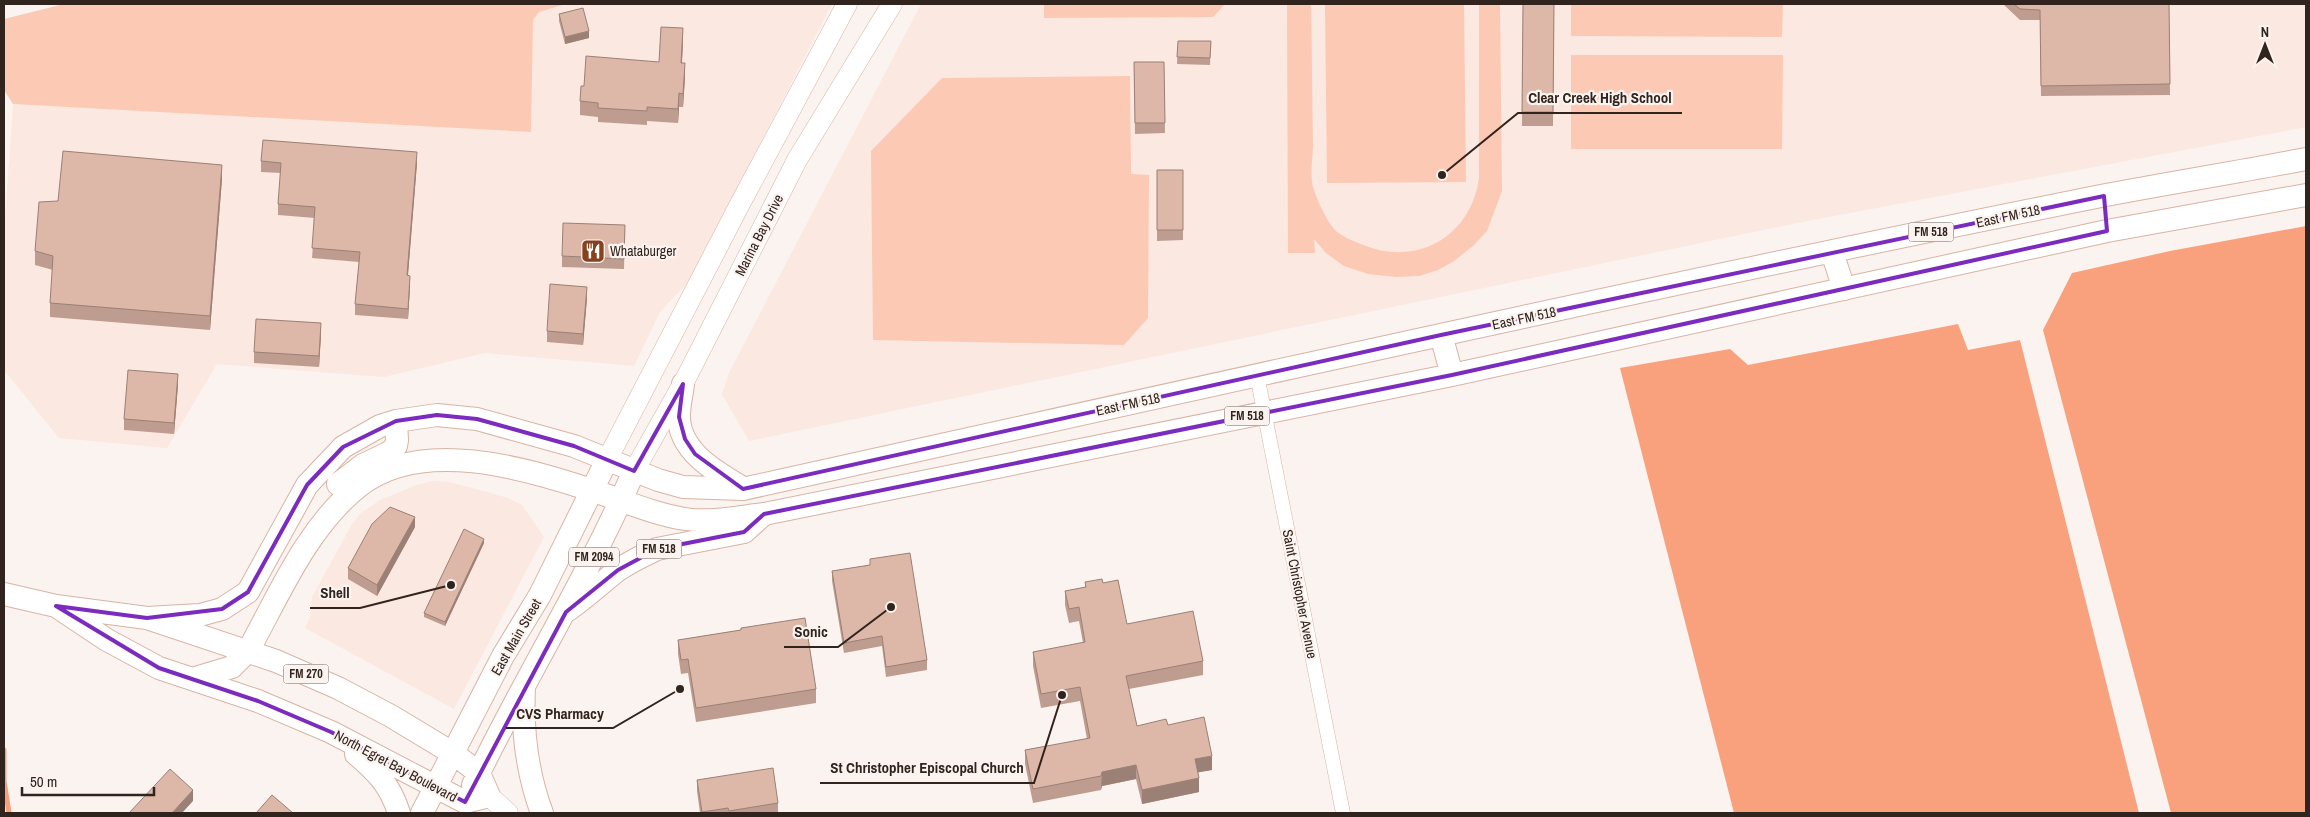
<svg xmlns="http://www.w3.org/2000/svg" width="2310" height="817" font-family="'Archivo Narrow',sans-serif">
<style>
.built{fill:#fbe8e0}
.green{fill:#fcc9b4}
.forest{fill:#f9a17c}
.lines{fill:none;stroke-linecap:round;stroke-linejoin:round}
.stream{stroke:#f8a07a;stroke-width:5}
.street-casing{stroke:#d9b3a4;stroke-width:15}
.secondary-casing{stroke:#d9b3a4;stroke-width:21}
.primary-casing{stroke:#d9b3a4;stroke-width:24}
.street{stroke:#fff;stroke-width:14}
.secondary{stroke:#fff;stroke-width:20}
.primary{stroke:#fff;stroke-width:22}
.wall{fill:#be9d90}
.shaded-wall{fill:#9b8075}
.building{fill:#ddb7a7;stroke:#9b8075}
.marked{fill:none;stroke:#7b2cbf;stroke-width:4;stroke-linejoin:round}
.labels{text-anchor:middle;stroke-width:4.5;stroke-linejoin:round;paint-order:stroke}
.shield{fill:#fbf3ef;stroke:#6e615c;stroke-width:1}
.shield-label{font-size:12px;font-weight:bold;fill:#31231d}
.street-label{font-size:14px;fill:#31231d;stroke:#fbf3ef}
.poi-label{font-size:14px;fill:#31231d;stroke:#fbf3ef;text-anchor:start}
.leader{fill:none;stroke:#31231d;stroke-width:2}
.callout-dot{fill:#31231d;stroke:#fbf3ef;stroke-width:2}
.callout-label{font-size:15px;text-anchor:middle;font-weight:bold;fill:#31231d;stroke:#fbf3ef;stroke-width:4.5;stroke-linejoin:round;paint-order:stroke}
</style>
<rect width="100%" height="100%" fill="#fbf3ef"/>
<!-- built -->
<path class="built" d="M566 4H832L690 280 660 312 634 366 485 353 384 377 217 364 167 448 59 438 4 370V233L13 104 441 125 530 132 533 20 539 12Z
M921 4H2306V127L1797 223 749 441 722 394 729 373Z
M433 481 450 482 508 498 522 505 544 537 454 709 305 628 310 617 312 597 352 524 361 513 380 500 417 485Z"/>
<!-- green -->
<path class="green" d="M64 4H566L539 12 533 20 531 132 13 104 4 90V19Z
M1044 4H1225L1213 17 1044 18Z
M1287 4H1311C1312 51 1312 97 1313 144 1313 158 1309 177 1314 190 1318 202 1326 220 1335 230 1341 236 1353 241 1361 244 1416 268 1471 237 1479 178V4H1500L1502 191 1487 231 1474 245 1454 261 1438 270 1419 276 1396 277 1368 274 1344 266 1326 253 1314 239 1315 253H1288Z
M1325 4H1464L1466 182 1327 183Z
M1571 4H1783L1782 37 1571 36Z
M1571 55H1783L1782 149H1571Z
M1130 76 1131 174 1149 175 1148 318 1124 345 873 340 871 151 942 78Z"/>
<!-- forest -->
<path class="forest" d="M2306 226V813H2171L2043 330 2072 273 2170 251Z
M1958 324 1968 350 2020 340 2139 813H1734L1620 368 1730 349 1748 365Z"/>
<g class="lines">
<!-- stream -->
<path class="stream" d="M4 750V781L9 813"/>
<!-- street casing -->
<g class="street-casing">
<path id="street" d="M1257 375 1343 813"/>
</g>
<!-- secondary casing -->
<g class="secondary-casing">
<path id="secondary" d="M607 460 741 202 847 4
M634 471 683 384 797 160 892 4
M489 796 508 813"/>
</g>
<!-- primary casing -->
<g class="primary-casing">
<path id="primary" d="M1832 252 1844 289
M1441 335 1452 375
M683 384C682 394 679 405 679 415 678 451 716 472 743 488
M338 484 363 465 390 452 396 446 397 440 396 421
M4 594 56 606 147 618 276 661 338 688 391 716 454 754 479 773 489 796 465 802 331 732 258 701 159 668 107 640 56 606
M568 610C586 598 601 583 618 570 630 562 644 555 657 549L744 532 764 514
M147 618 200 615 222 609 248 592 307 485 343 447 380 426 396 421 437 415 477 419 574 446 658 480 683 487 743 489C1195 389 1647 287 2101 196 2169 183 2238 172 2306 159
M192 679 232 667 248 651C279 595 307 527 359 486 421 437 524 468 591 490 622 500 653 514 685 519 711 523 738 517 764 514L1452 375 2107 231 2306 195
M524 688C522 731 527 773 542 813
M356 754C378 773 390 785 399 813
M473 785C524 679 587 579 634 471
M422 813 503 656 540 595 607 460"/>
</g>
<!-- street -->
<use href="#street" class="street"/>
<!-- secondary -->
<use href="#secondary" class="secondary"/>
<!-- primary -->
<use href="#primary" class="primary"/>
</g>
<!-- wall -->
<path class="wall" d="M1523 4H1554L1553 126H1522Z
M2003 4H2169L2170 95 2041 96 2040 20H2020Z
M559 14 589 38 565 44 559 21Z
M1178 41H1211L1210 65 1177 64Z
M683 42 682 63 685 77 683 107H679L678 123 647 121V125L598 122V117L580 115V101L659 62Z
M1134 62H1164L1165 133 1135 134Z
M261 161 417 163 408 276 410 286 408 319 355 315V304L359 262 312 258 315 218 278 215V204L281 173 261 172Z
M1157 170H1183V240L1157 241Z
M222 179 210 330 50 317V303L53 270 35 265V251L58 201Z
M625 225 624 269 562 267V256Z
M587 298 583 345 547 342V331Z
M321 334 319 367 254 363V352Z
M178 385 174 434 124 430V419Z
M415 527 377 596 348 579V568Z
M484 543 445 626 424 617V613Z
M870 559 927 660V670L886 677 882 646 844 653 832 581V571L870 565Z
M1085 582 1103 583 1127 624 1203 661V675L1129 689 1137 726 1168 725 1212 770 1198 772 1199 792 1142 804 1136 779 1102 786 1101 790 1033 803 1025 764V750L1087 739 1080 701 1041 708 1033 666V652L1083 643 1079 621 1069 623 1065 605V591L1085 587Z
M741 630 816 689V703L696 722 688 673 681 674 678 654V640Z
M697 780 778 803V813H700L697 791Z"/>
<!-- shaded-wall -->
<path class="shaded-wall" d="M683 28V42L681 77V63Z
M589 31V38L565 44V37Z
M685 63V77L683 107V94Z
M679 93V107L678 123V109Z
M417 152V163L407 286V275Z
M222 165V179L210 330V316Z
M410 276V286L408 319V309Z
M587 287V298L583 345V334Z
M321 323V334L319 367V356Z
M178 374V385L174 434V423Z
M415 517V527L377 596V585Z
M484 539V543L445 626V622Z
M1212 756V770L1195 773V759Z
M1136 765V779L1102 786 1101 790 1102 772Z
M1199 778V792L1142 804V790Z
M193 790V801L182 813H172Z"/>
<!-- building -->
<path class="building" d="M1523 4H1554L1553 112H1522Z
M2014 4H2169L2170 84 2041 86 2040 10 2020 9Z
M583 8 589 31 565 37 559 14Z
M661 27 683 28 681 63H685L683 94 679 93 678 109 647 107V111L598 108V103L580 101 581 86H584L586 56 659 62Z
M1178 41H1211L1210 58 1177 57Z
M1134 62H1164L1165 123H1135Z
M263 140 417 152 407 275 410 276 408 309 355 304 360 252 312 248 315 207 278 204 281 163 261 161Z
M63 151 222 165 210 316 50 303 53 256 35 251 39 202 58 201Z
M1157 170H1183V230H1157Z
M563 223 625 225 624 259 562 256Z
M550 284 587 287 583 334 547 331Z
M256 319 321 323 319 356 254 352Z
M128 370 178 374 174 423 124 419Z
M390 507 415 517 377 585 348 568 372 524Z
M464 529 484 539 445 622 424 613Z
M910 553 927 660 886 667 882 636 844 643 832 571 870 565V559Z
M1102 579 1103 583 1118 580 1127 624 1193 611 1203 661 1126 676 1137 726 1166 719 1168 725 1204 717 1212 756 1195 759 1199 778 1142 790 1136 765 1102 772 1101 776 1033 789 1025 750 1090 738 1080 687 1041 694 1033 652 1085 642 1079 607 1069 609 1065 591 1086 587 1085 582Z
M805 618 816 689 696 708 688 659 681 660 678 640 741 630V628Z
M773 768 778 803 729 811 728 808 702 812 697 780Z
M170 769 193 790 172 813H129Z
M272 795 293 813H256Z"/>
<!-- marked area -->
<path class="marked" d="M2104 196 2107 231 1452 375 764 514 744 532 657 549 618 570 566 612 465 802 331 732 258 701 159 668 56 606 147 618 222 609 248 592 307 485 343 447 396 421 437 415 477 419 574 446 634 471 683 384 679 417 685 439 695 454 743 489 1441 335Z"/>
<!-- icons -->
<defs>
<g id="restaurant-square" transform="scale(1.25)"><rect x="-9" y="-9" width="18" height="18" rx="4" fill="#88411f" stroke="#fbf3ef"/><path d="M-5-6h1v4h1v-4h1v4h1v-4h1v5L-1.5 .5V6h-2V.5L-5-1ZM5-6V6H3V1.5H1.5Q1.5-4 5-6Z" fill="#fff"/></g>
</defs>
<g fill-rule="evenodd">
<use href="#restaurant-square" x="593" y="251"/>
</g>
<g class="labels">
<!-- shield labels -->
<g class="shield">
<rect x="1908.5" y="222.5" width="45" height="19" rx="4"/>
<rect x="1224.5" y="406.5" width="45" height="19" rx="4"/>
<rect x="636.5" y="539.5" width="45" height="19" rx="4"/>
<rect x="569" y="547.5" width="50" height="19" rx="4"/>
<rect x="283.5" y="664.5" width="45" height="19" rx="4"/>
</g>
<g class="shield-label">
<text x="1931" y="236">FM 518</text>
<text x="1247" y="420">FM 518</text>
<text x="659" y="553">FM 518</text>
<text x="594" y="561">FM 2094</text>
<text x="306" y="678">FM 270</text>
</g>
<!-- street labels -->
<g class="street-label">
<text transform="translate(2008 216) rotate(-12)" y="5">East FM 518</text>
<text transform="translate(759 235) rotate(-63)" y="5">Marina Bay Drive</text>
<text transform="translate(1524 318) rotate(-12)" y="5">East FM 518</text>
<text transform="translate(1128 404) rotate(-12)" y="5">East FM 518</text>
<text transform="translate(1300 594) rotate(79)" y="5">Saint Christopher Avenue</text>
<text transform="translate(516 637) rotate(-60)" y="5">East Main Street</text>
<text transform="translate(396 766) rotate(28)" y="5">North Egret Bay Boulevard</text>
</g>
<!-- poi labels -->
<g class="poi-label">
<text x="610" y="256">Whataburger</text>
</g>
</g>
<!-- callouts -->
<path class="leader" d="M1442 175L1518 113H1682M451 585L360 608H310M891 607L838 647H784M680 689L613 728H506M1062 695L1034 783H820"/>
<g class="callout-dot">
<circle cx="1442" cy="175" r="5"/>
<circle cx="451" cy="585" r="5"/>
<circle cx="891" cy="607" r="5"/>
<circle cx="680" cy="689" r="5"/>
<circle cx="1062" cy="695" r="5"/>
</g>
<g class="callout-label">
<text x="1600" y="103">Clear Creek High School</text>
<text x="335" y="598">Shell</text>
<text x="811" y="637">Sonic</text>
<text x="560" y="719">CVS Pharmacy</text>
<text x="927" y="773">St Christopher Episcopal Church</text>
</g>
<!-- border -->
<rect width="2310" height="817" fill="none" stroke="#31231d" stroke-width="10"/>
<!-- north arrow -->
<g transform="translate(2265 45)" stroke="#fbf3ef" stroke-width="4" paint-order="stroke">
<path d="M0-4L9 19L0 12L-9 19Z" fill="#31231d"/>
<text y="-8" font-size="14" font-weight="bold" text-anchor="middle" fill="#31231d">N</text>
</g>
<!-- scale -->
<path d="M22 787v8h132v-8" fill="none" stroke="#31231d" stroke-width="2.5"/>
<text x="30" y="787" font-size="15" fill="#31231d" stroke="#fbf3ef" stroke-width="4" paint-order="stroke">50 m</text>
</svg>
